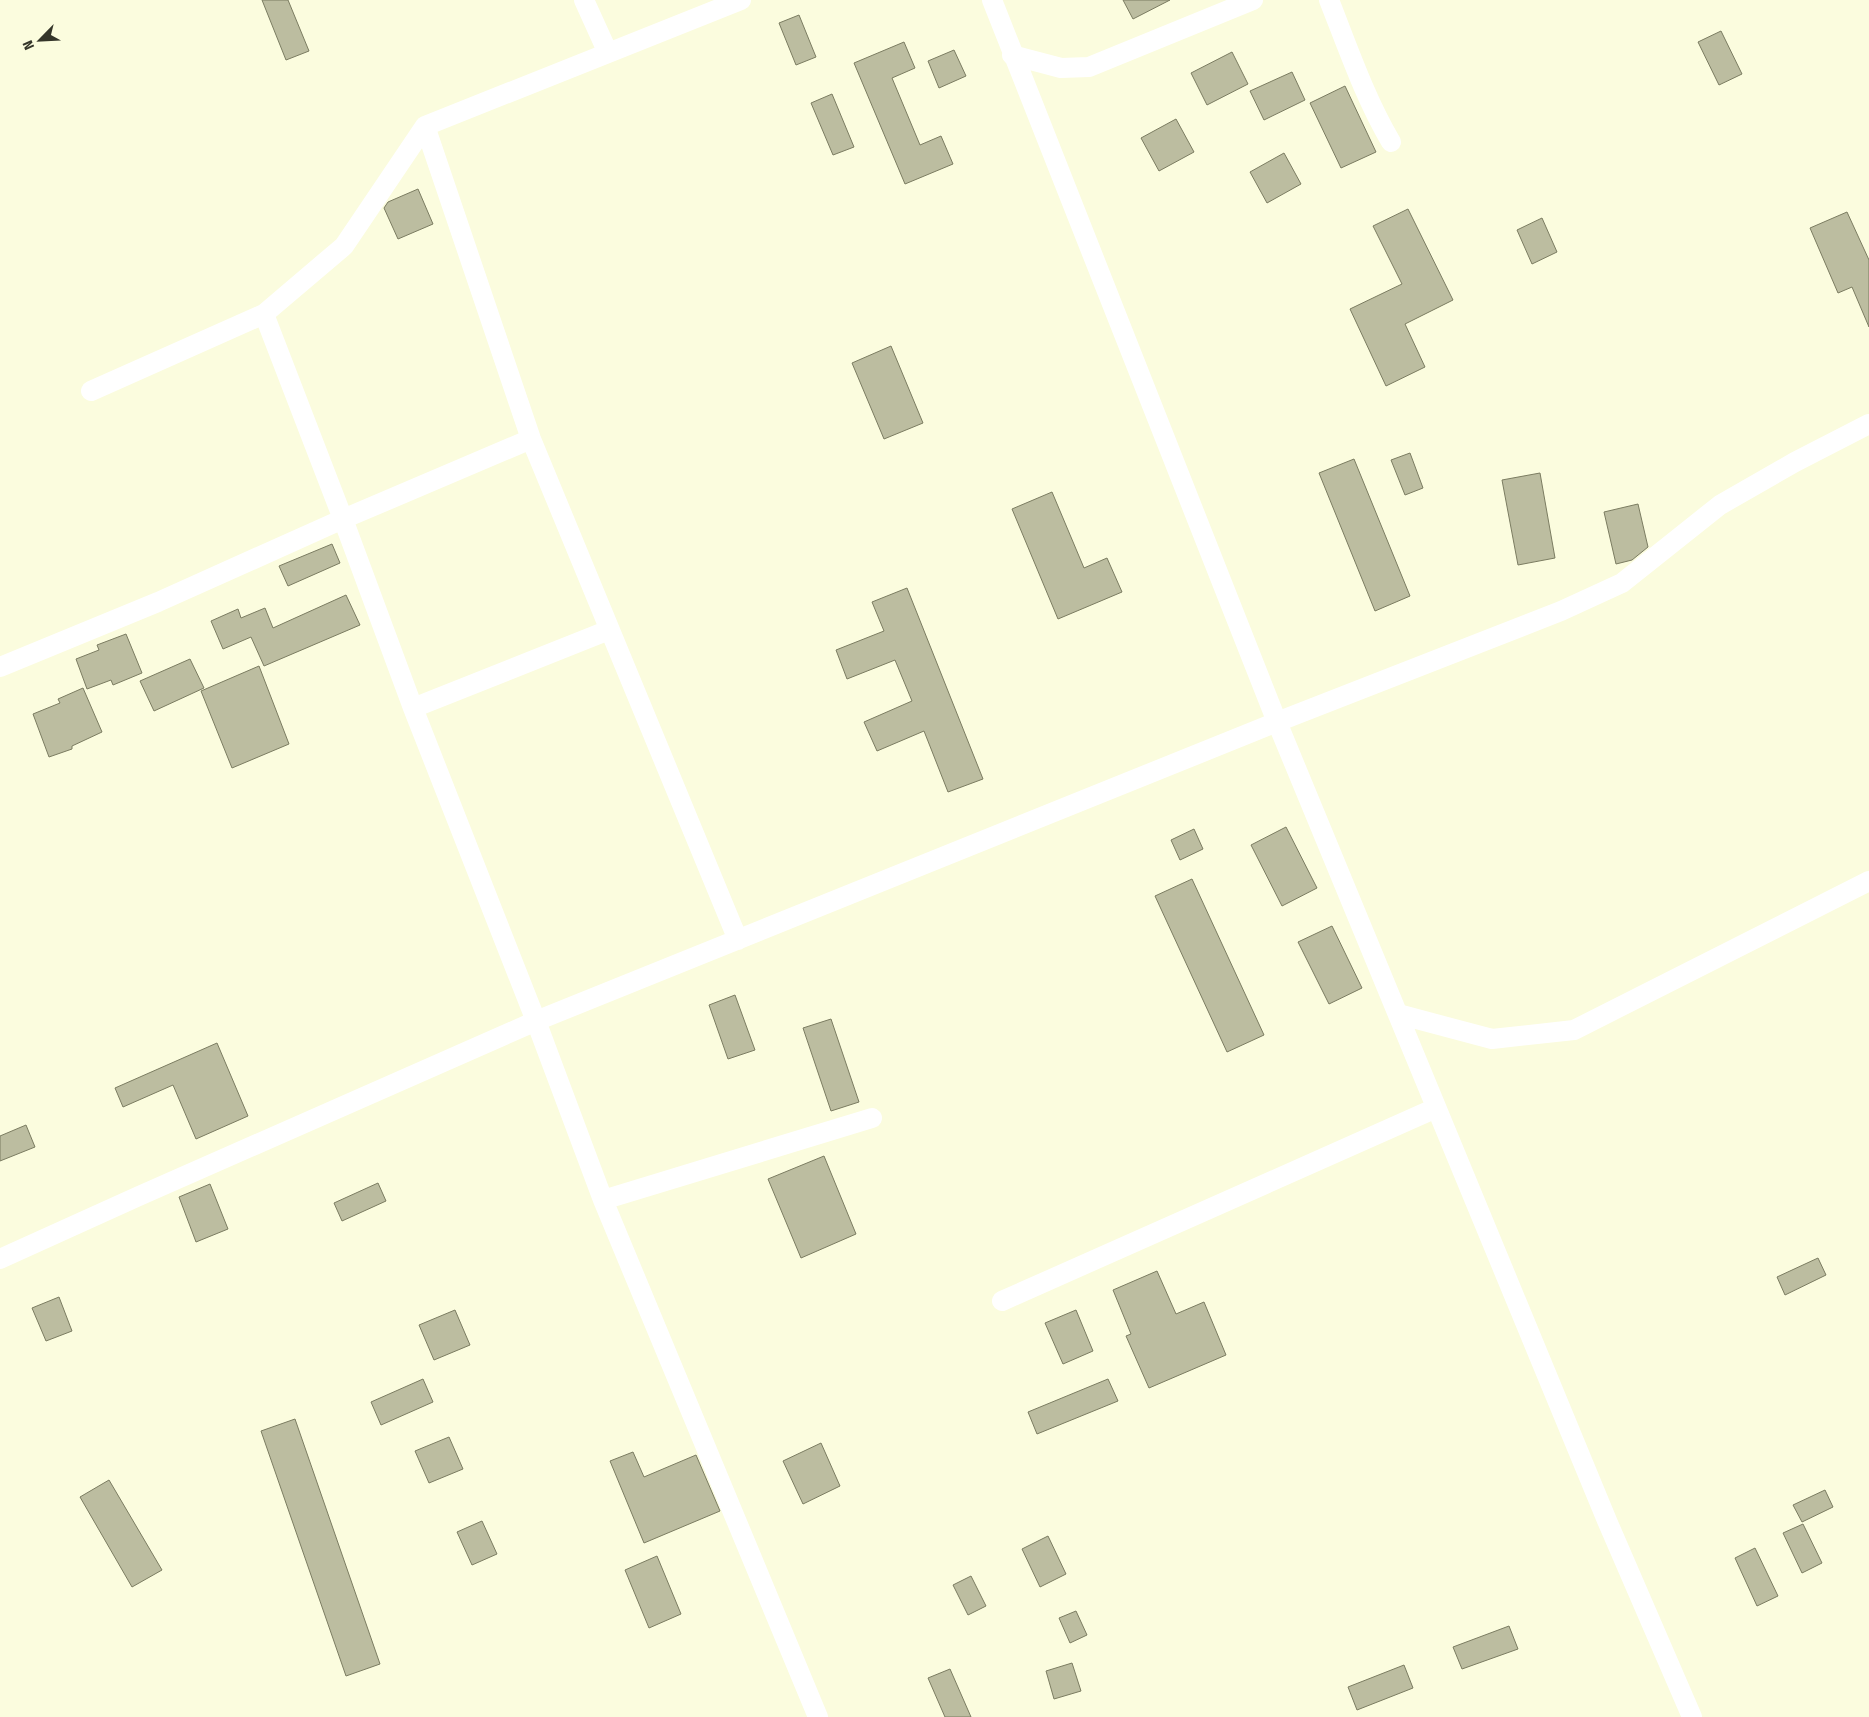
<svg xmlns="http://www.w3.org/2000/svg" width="1869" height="1717" font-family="'Fira Sans Condensed',sans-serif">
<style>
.building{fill:#bcbda0;stroke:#7b7c61}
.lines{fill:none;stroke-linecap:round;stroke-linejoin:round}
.minor{stroke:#fff;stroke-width:20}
</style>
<rect width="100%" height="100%" fill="#fbfcde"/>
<!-- building -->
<path class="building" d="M262 0H288L309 51 286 60Z
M1123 0H1170L1133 19Z
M799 15 816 57 796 65 779 23Z
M1721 31 1742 74 1719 85 1698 42Z
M904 42 915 68 892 78 920 145 941 136 953 164 905 184 854 63Z
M954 50 966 76 939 88 928 61Z
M1232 52 1248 84 1207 105 1191 73Z
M1292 72 1305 100 1264 120 1250 91Z
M1345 86 1376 152 1341 168 1310 103Z
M832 94 854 147 833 155 811 103Z
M1176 119 1194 152 1159 171 1141 138Z
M1284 153 1301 184 1267 203 1250 172Z
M418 189 433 224 398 239 384 208 388 202Z
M1408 209 1453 300 1405 324 1425 367 1386 386 1350 309 1402 284 1373 226Z
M1847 212 1869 260V327L1852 287 1838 293 1810 228Z
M1542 218 1557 252 1532 264 1517 230Z
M891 346 923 423 884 439 852 363Z
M1410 453 1423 488 1405 495 1391 460Z
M1354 459 1410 596 1375 611 1319 473Z
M1540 473 1555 558 1518 565 1502 480Z
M1052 492 1084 568 1107 558 1122 592 1058 619 1012 509Z
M1638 504 1648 547 1632 560 1616 564 1604 512Z
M332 544 340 563 288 586 279 566Z
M907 588 983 779 948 792 924 731 877 751 864 722 912 701 895 660 847 679 836 650 884 631 872 602Z
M346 595 360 625 264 666 251 637 223 649 211 621 238 609 241 618 265 608 273 628Z
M126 634 142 673 113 685 111 680 87 689 76 659 99 650 97 645Z
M190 659 204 688 154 711 140 681Z
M259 666 289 744 232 768 201 691Z
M83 688 102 732 72 746V749L49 757 33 714 60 703 58 699Z
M1286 827 1317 888 1282 906 1251 845Z
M1194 829 1203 849 1180 860 1171 840Z
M1192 879 1264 1035 1227 1052 1155 896Z
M1332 926 1362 988 1329 1004 1298 942Z
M735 995 755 1050 728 1059 709 1005Z
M831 1019 859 1102 831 1111 803 1028Z
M217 1043 248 1116 196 1139 173 1085 123 1107 115 1088Z
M26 1125 35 1147 0 1161V1136Z
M824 1156 856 1234 801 1258 768 1179Z
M378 1183 386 1201 342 1221 334 1203Z
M210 1184 228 1229 196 1242 179 1197Z
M1818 1258 1826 1275 1785 1295 1777 1277Z
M1157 1271 1176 1314 1204 1302 1226 1355 1149 1388 1126 1336 1131 1334 1113 1290Z
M59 1297 72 1331 46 1341 32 1308Z
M455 1310 470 1345 434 1360 419 1325Z
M1076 1310 1093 1351 1063 1364 1045 1323Z
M423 1379 433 1402 381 1425 371 1402Z
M1108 1379 1118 1401 1037 1434 1028 1412Z
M295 1419 380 1664 346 1676 261 1431Z
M449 1437 463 1469 429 1483 415 1451Z
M821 1443 840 1486 803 1504 783 1461Z
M633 1452 644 1477 696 1455 720 1511 644 1543 610 1461Z
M109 1480 162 1570 132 1587 80 1497Z
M1825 1490 1833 1507 1802 1522 1793 1505Z
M482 1521 497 1554 472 1565 457 1532Z
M1803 1524 1822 1563 1802 1573 1783 1533Z
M1048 1536 1066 1574 1040 1587 1022 1549Z
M1755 1548 1778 1596 1757 1606 1735 1558Z
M657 1556 681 1614 649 1628 625 1570Z
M971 1576 986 1606 968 1615 953 1585Z
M1076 1611 1087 1635 1070 1643 1059 1618Z
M1509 1626 1518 1649 1462 1669 1453 1647Z
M1072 1663 1081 1691 1054 1699 1046 1671Z
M1404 1665 1413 1688 1357 1710 1348 1687Z
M950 1669 971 1717H945L928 1678Z"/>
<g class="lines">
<!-- minor -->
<path class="minor" d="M584 0 608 53
M992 0 1277 722 1608 1523 1692 1717
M1329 0C1348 48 1365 98 1391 142
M1012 55 1061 68 1089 67 1253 0
M425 126 531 439 738 940
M264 314 343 519 413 708 536 1021 603 1200 818 1717
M91 391 264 314 344 246 425 126 741 0
M0 667 158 602 343 519 531 439
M413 708 609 630
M1398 1014 1492 1039 1574 1030 1869 881
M603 1200 872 1118
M0 1259 139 1196 536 1021 1277 722 1561 611 1622 583 1720 505 1795 462 1869 424
M1002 1301 1436 1108"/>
</g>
<!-- north arrow -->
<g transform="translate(40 40) rotate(246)" stroke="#fbfcde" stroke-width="4" paint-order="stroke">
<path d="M0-4L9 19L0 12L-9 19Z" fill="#343529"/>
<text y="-8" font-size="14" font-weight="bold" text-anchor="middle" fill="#343529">N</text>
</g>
</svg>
